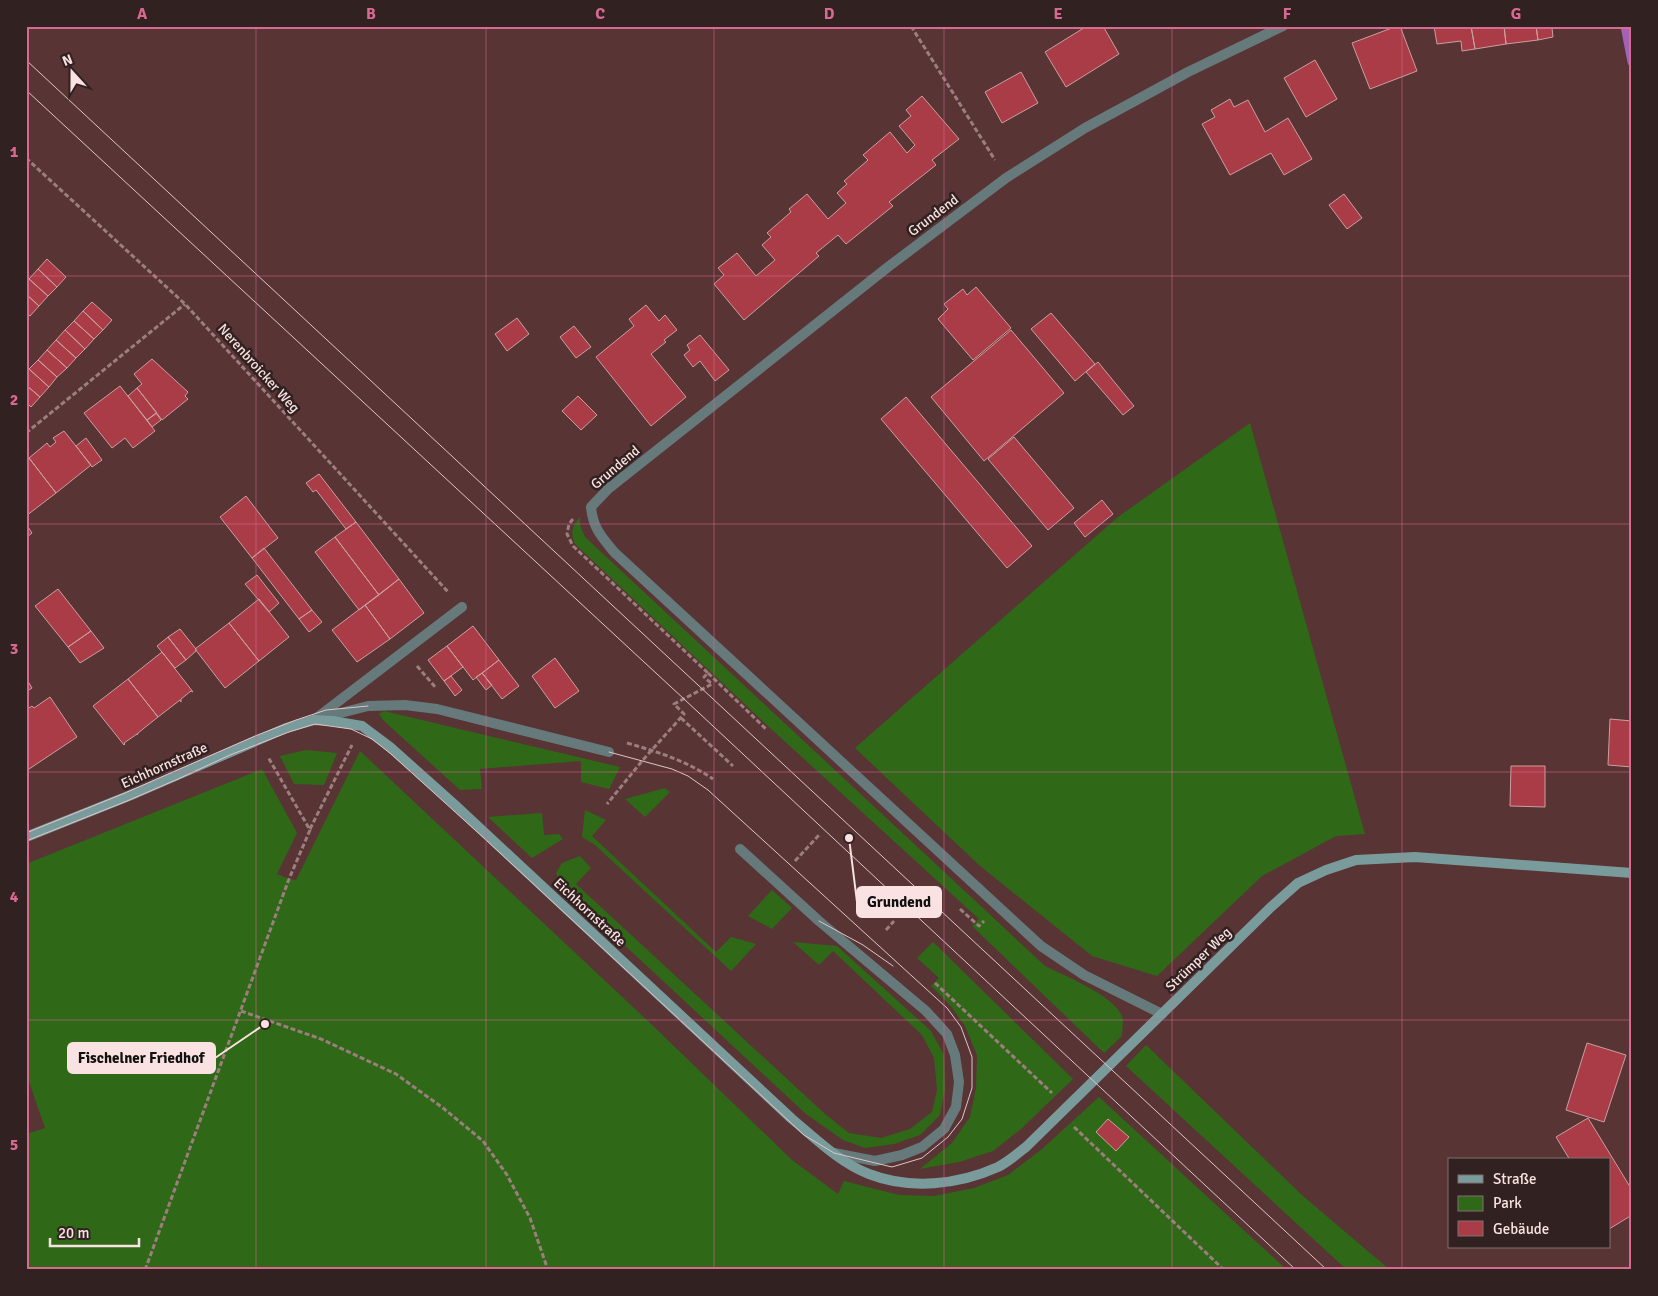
<svg xmlns="http://www.w3.org/2000/svg" width="1658" height="1296" font-family="Signika,sans-serif">
<style>
.green{fill:#2f6918}
.lines{fill:none;stroke-linecap:round;stroke-linejoin:round}
.stream{stroke:#a462b7;stroke-width:9}
.building{fill:#a93c46;stroke:#cc9f9f}
.path{stroke:#9d7e7f;stroke-width:3;stroke-dasharray:5 2.5;stroke-linecap:butt}
.lane{stroke:#667a7b;stroke-width:10}
.street{stroke:#667a7b;stroke-width:10}
.secondary{stroke:#7a9b9b;stroke-width:10}
.tram{stroke:#dfc5c6;stroke-width:1}
.grid{fill:none;stroke:#d86991;stroke-width:1;stroke-opacity:0.55}
.labels{text-anchor:middle;stroke-width:5;stroke-linejoin:round;paint-order:stroke}
.street-label{font-size:14px;fill:#fae2e2;stroke:#322121}
.leader{fill:none;stroke:#fae2e2;stroke-width:2}
.callout-dot{fill:#fae2e2;stroke:#322121;stroke-width:2}
.callout{fill:#fae2e2;stroke:#fae2e2;stroke-width:2}
.callout-label{font-size:15px;text-anchor:middle;font-weight:bold;fill:#111}
.neatline{fill:none;stroke:#d86991;stroke-width:2}
.grid-label{font-size:16px;text-anchor:middle;font-weight:bold;fill:#d86991}
</style>
<rect width="100%" height="100%" fill="#583435"/>
<!-- green -->
<path class="green" d="M1250 423 1365 834 1336 836 1262 876 1157 976 1092 956 979 865 855 748 1118 517Z
M580 517V525L585 537 1045 966C1065 976 1113 995 1122 1016 1124 1021 1122 1030 1122 1036L1104 1053 972 926 979 919 769 727 575 544C570 532 572 527 580 517Z
M384 711 620 767 609 789 581 782V761L480 769 482 789 460 790 383 720 379 714Z
M306 750 337 753 324 785 294 784 280 756Z
M360 751 650 1023 792 1160 838 1194 844 1181 899 1195 934 1196 974 1188 1008 1175 1042 1149 1099 1097 1287 1270H26V1134L45 1128 26 1073V864L262 769 297 833 277 874 289 879 296 880Z
M665 788 670 792 645 817 625 799Z
M585 810 606 820 592 836 716 952 731 937 756 944 731 971 595 845 582 837Z
M542 813 544 835 559 834 563 839 532 858 488 817Z
M580 856 591 868 576 884 825 1114 849 1133 881 1138 910 1129 932 1112 937 1090 934 1058 922 1035 833 951 819 965 793 942 837 946 931 1031 944 1055 945 1089 940 1115 920 1135 894 1144 865 1148 843 1140 806 1114 561 886 556 873 562 863Z
M772 890 792 908 772 929 748 916Z
M933 942 1073 1079 1021 1129 993 1151 959 1162 920 1169 952 1143 970 1117 976 1088 977 1055 965 1026 950 1005 931 986 939 978 917 958Z
M1146 1045 1303 1196 1390 1270H1347L1126 1066Z"/>
<g class="lines">
<!-- stream -->
<path class="stream" d="M1625 26 1632 62"/>
</g>
<!-- building -->
<path class="building" d="M1087 26H1103L1119 54 1066 87 1045 52Z
M1397 26H1400L1417 71 1370 89 1352 43Z
M1434 26H1471L1475 49 1462 51 1461 41 1437 44Z
M1471 26H1504L1506 44 1475 49Z
M1504 26H1536L1538 40 1506 44Z
M1536 26H1565L1552 28 1553 37 1538 40Z
M1315 60 1337 99 1306 117 1284 78Z
M1021 72 1038 103 1002 123 985 92Z
M922 96 959 139 932 160 936 165 889 202 893 206 846 244 838 235 816 253 819 256 744 320 714 284 724 275 718 268 737 253 756 276 775 260 762 245 771 237 767 233 791 212 789 209 807 194 828 219 846 203 837 193 847 184 844 181 868 160 863 155 890 132 907 153 915 145 899 126 911 116 906 110Z
M1230 99 1234 107 1248 100 1265 132 1288 118 1312 159 1284 175 1271 153 1230 175 1202 124 1215 117 1211 110Z
M1344 194 1362 218 1347 229 1329 205Z
M47 259 66 277 57 287 38 269Z
M38 269 57 287 48 296 29 279Z
M29 279 48 296 39 306 26 294V282Z
M976 287 1011 328 973 360 938 319 948 309 944 304 963 289 967 295Z
M26 294 39 306 30 316 26 312Z
M92 302 112 320 103 330 83 311Z
M646 305 659 321 665 315 677 330 664 340 666 342 651 354 686 397 651 426 596 357 634 326 629 319Z
M83 311 103 330 94 339 74 321Z
M1051 313 1095 364 1075 381 1031 329Z
M517 318 529 334 507 351 495 334Z
M74 321 94 339 85 349 65 330Z
M574 326 591 347 576 358 560 337Z
M65 330 85 349 76 358 56 340Z
M1011 330 1064 393 984 461 931 397Z
M700 335 729 370 715 381 700 361 693 367 684 355 690 350 687 345Z
M56 340 76 358 67 368 47 350Z
M47 350 67 368 57 377 38 360Z
M152 359 188 392 185 396 188 399 162 420 137 388 142 384 134 374Z
M38 360 57 377 49 387 29 369Z
M1098 362 1134 406 1123 415 1086 372Z
M29 369 49 387 40 397 26 385V372Z
M26 385 40 397 31 407 26 402Z
M120 386 155 431 133 448 125 438 112 448 84 413Z
M137 388 157 413 147 420 128 396Z
M578 396 597 415 581 430 562 411Z
M906 397 1032 546 1007 568 881 419Z
M156 413 161 420 152 427 147 420Z
M64 431 91 465 56 493 29 458 47 443 50 447 56 442 53 438Z
M1014 437 1074 508 1048 530 988 459Z
M86 438 102 460 92 467 76 446Z
M29 458 56 493 26 516V460Z
M319 474 356 522 346 529 316 490 313 492 306 483Z
M246 496 278 538 252 558 220 517Z
M1102 500 1113 514 1085 537 1074 523Z
M356 522 399 579 379 595 335 537Z
M26 524 32 533 26 538Z
M335 537 379 595 359 610 315 552Z
M264 548 312 610 299 619 252 558Z
M257 575 279 603 269 612 245 584Z
M399 579 424 613 390 639 365 605Z
M58 589 91 631 68 647 35 606Z
M259 599 289 637 259 661 229 623Z
M365 605 390 639 357 662 332 630Z
M312 610 322 622 309 632 299 619Z
M229 623 259 661 225 688 195 649Z
M473 626 499 660 473 680 447 646Z
M180 629 196 649V651L186 660 168 637Z
M91 631 104 648 80 663 68 647Z
M168 637 186 660 175 668 157 646Z
M447 646 463 667 444 681 428 660Z
M162 652 193 692 191 691 181 699V702L180 700 158 717 128 679Z
M555 658 579 691 555 708 532 676Z
M499 660 519 686 502 699 482 673Z
M482 673 492 685 486 690 476 677Z
M451 676 462 690 455 696 444 681Z
M26 678 32 688 26 692Z
M128 679 158 717 138 733 137 735V734L124 743 125 744 124 745 93 706Z
M50 697 77 737 26 771V710L32 706 34 708Z
M1610 719 1632 721V767L1608 765Z
M1511 766H1545V807L1510 806Z
M1587 1043 1626 1055 1604 1122 1566 1110Z
M1588 1118 1632 1190V1215L1609 1229V1160H1570L1556 1137Z
M1108 1119 1129 1137 1116 1151 1096 1132Z"/>
<g class="lines">
<!-- path -->
<path class="path" d="M911 26 995 160
M26 158 185 304 449 593
M26 433 185 304
M573 519 569 524 567 534 573 546 708 673 704 677 712 684 674 704 684 714 642 761 607 804
M417 666 436 688
M708 673 767 730
M681 718 733 766
M627 743C658 752 687 761 713 779
M310 829 352 745
M795 861 820 834
M960 909 979 926 984 921
M886 930 894 921
M935 983 1052 1093
M241 1011 321 1039 396 1074 443 1108 483 1141 507 1175 530 1218 548 1270
M1074 1127 1224 1270
M145 1270 289 879 310 830 268 757"/>
<!-- lane -->
<path class="lane" d="M317 719 368 706 405 705 437 709 609 752
M740 849 819 921 926 1011 947 1034 955 1055 959 1082 956 1107 944 1129 922 1147 902 1155 875 1161 834 1153"/>
<!-- street -->
<path class="street" d="M314 720 462 607
M1162 1014 1084 975 1041 946 614 552C601 536 593 528 591 507L608 489 888 267 1006 178 1085 128 1188 72 1283 26"/>
<!-- secondary -->
<path class="secondary" d="M26 837 136 793 286 728 314 720 332 721 362 726 390 747 455 805 792 1119C815 1138 840 1163 869 1174 910 1190 958 1185 998 1167 1008 1162 1017 1154 1026 1147L1271 907 1298 883 1326 870 1356 860 1415 857 1632 873"/>
<!-- tram -->
<path class="tram" d="M26 60 1327 1270
M26 90 684 699 1296 1270
M26 833 125 793 255 736 296 720 326 710 368 706
M26 841 127 801 178 779 230 755 289 732 315 724 351 729 372 739 391 754 485 839 804 1135 834 1153 892 1167 922 1158 948 1137 962 1119 972 1088V1057L961 1027 947 1008 708 790 688 776 672 769 609 752
M819 921 863 945 893 966"/>
</g>
<!-- grid -->
<path class="grid" d="M256 26V1270M486 26V1270M714 26V1270M944 26V1270M1172 26V1270M1402 26V1270M26 276H1632M26 524H1632M26 772H1632M26 1020H1632"/>
<g class="labels">
<!-- street labels -->
<g class="street-label">
<text transform="translate(933 215) rotate(-37)" y="5">Grundend</text>
<text transform="translate(259 368) rotate(48)" y="5">Nerenbroicker Weg</text>
<text transform="translate(615 467) rotate(-40)" y="5">Grundend</text>
<text transform="translate(164 765) rotate(-24)" y="5">Eichhornstraße</text>
<text transform="translate(590 912) rotate(43)" y="5">Eichhornstraße</text>
<text transform="translate(1198 959) rotate(-44)" y="5">Strümper Weg</text>
</g>
</g>
<!-- callouts -->
<path class="leader" d="M849 838L857 902M265 1024L215 1058"/>
<g class="callout-dot">
<circle cx="849" cy="838" r="5"/>
<circle cx="265" cy="1024" r="5"/>
</g>
<g class="callout">
<rect x="857" y="887" width="84" height="30" rx="5"/>
<rect x="68" y="1043" width="147" height="30" rx="5"/>
</g>
<g class="callout-label">
<text x="899" y="907">Grundend</text>
<text x="141" y="1063">Fischelner Friedhof</text>
</g>
<!-- border -->
<rect width="1658" height="1296" fill="none" stroke="#322121" stroke-width="55"/>
<!-- legend -->
<rect x="1448" y="1158" width="162" height="90" fill="#322121" stroke="#826e6e"/>
<rect x="1458" y="1175" width="25" height="8" fill="#7a9b9b" stroke="#826e6e"/>
<text x="1493" y="1184" font-size="15" fill="#fae2e2">Straße</text>
<rect x="1458" y="1196" width="25" height="15" fill="#2f6918" stroke="#826e6e"/>
<text x="1493" y="1208" font-size="15" fill="#fae2e2">Park</text>
<rect x="1458" y="1221" width="25" height="15" fill="#a93c46" stroke="#826e6e"/>
<text x="1493" y="1234" font-size="15" fill="#fae2e2">Gebäude</text>
<!-- north arrow -->
<g transform="translate(72 72) rotate(339)" stroke="#322121" stroke-width="4" paint-order="stroke">
<path d="M0-4L9 19L0 12L-9 19Z" fill="#fae2e2"/>
<text y="-8" font-size="14" font-weight="bold" text-anchor="middle" fill="#fae2e2">N</text>
</g>
<!-- scale -->
<path d="M50 1238v8h89v-8" fill="none" stroke="#fae2e2" stroke-width="2.5"/>
<text x="58" y="1238" font-size="15" fill="#fae2e2" stroke="#322121" stroke-width="4" paint-order="stroke">20 m</text>
<rect x="28" y="28" width="1602" height="1240" class="neatline"/>
<g class="grid-label">
<text x="142" y="19">A</text>
<text x="371" y="19">B</text>
<text x="600" y="19">C</text>
<text x="829" y="19">D</text>
<text x="1058" y="19">E</text>
<text x="1287" y="19">F</text>
<text x="1516" y="19">G</text>
<text x="14" y="157">1</text>
<text x="14" y="405">2</text>
<text x="14" y="654">3</text>
<text x="14" y="902">4</text>
<text x="14" y="1150">5</text>
</g>
</svg>
